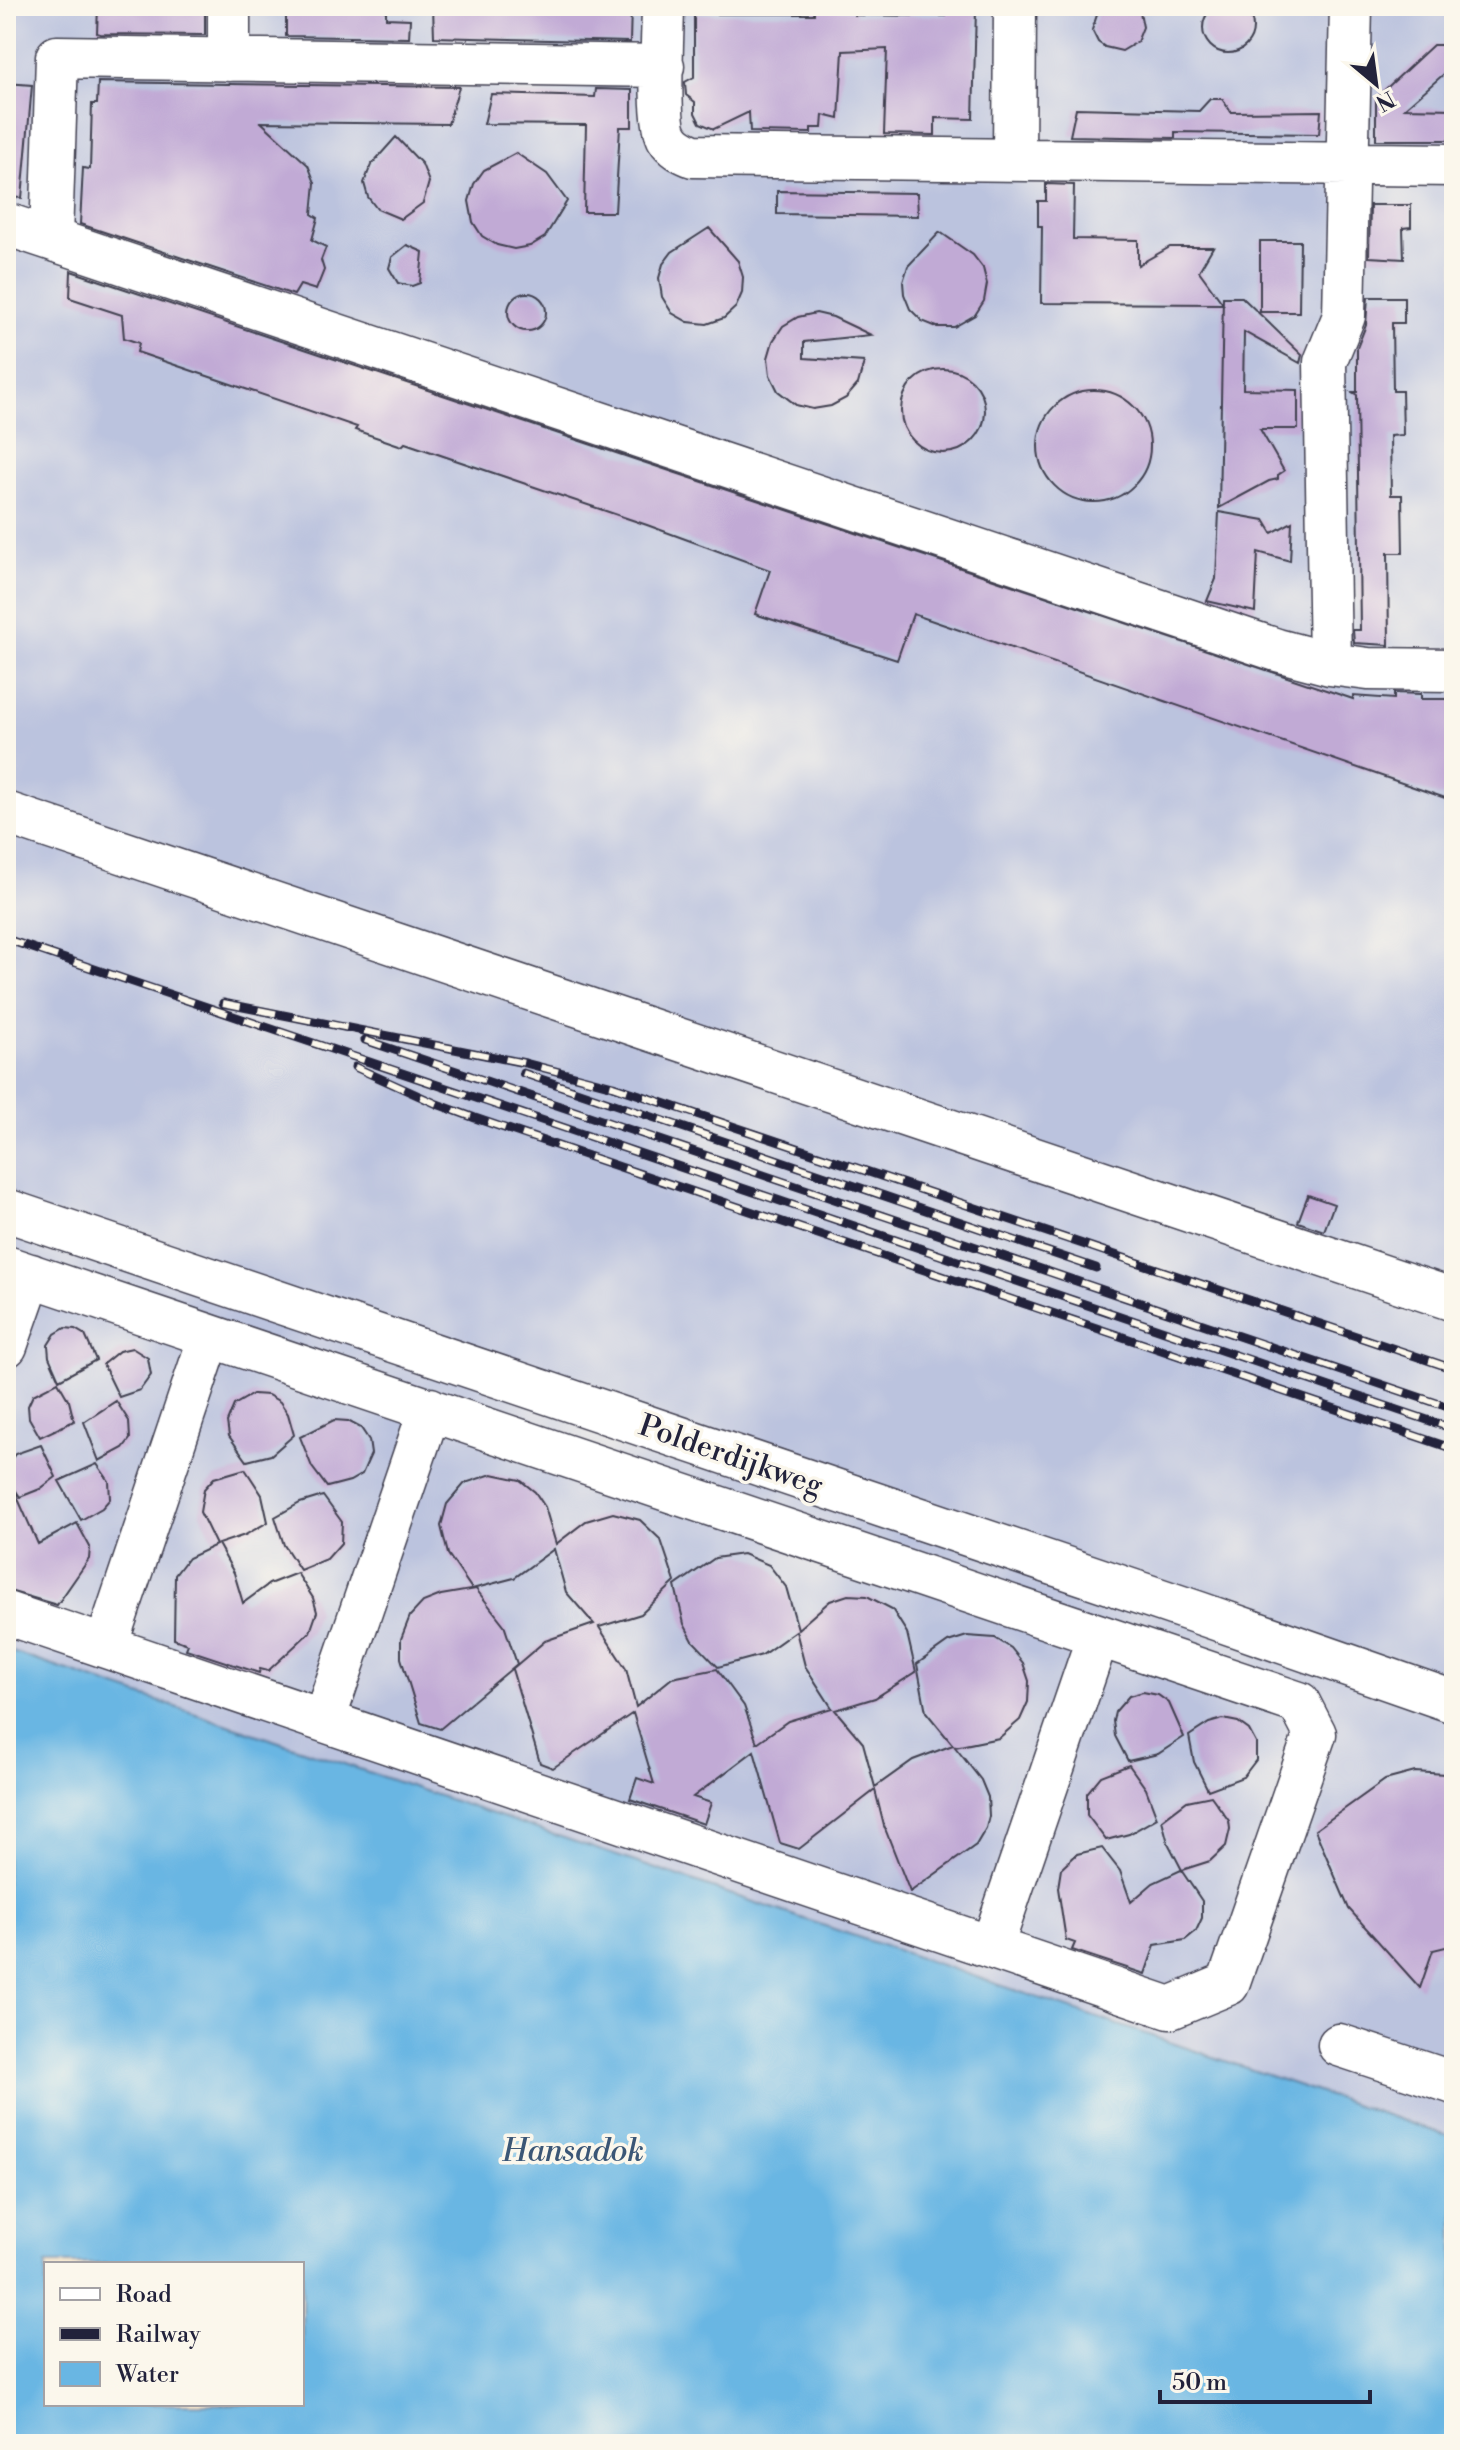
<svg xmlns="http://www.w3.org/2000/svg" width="1460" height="2450" font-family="'Libre Bodoni',serif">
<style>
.industrial{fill:#bbc3de}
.water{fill:#69b6e3;stroke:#466c8f;stroke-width:2;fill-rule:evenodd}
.building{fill:#c1aad5}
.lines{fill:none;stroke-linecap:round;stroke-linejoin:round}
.minor-casing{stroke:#413f50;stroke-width:45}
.minor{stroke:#fff;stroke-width:42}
.rail-casing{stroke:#22223b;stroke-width:9}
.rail{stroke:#fbf7ec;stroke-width:6;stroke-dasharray:18;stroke-linecap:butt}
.labels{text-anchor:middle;stroke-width:7;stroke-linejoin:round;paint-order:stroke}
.street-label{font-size:30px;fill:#22223b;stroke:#fbf7ec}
.water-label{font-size:32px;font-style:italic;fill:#3b5676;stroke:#fbf7ec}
</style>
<rect width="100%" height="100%" fill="#fbf7ec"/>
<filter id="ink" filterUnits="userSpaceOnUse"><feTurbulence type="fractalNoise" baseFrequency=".0125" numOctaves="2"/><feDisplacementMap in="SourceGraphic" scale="16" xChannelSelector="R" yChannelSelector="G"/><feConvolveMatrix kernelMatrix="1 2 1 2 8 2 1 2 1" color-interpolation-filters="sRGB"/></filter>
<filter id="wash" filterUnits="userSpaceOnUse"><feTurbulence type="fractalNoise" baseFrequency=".006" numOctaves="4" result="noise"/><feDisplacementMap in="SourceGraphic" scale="32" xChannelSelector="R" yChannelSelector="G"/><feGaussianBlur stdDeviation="1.8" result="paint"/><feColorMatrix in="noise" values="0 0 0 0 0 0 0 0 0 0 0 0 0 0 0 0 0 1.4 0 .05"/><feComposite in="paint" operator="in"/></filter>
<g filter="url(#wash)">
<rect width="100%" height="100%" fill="#f3e2c6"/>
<!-- industrial -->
<path class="industrial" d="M6 6H1454V2138L6 1650Z"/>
<!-- water -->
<path class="water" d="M6 1650 1454 2138V2444H6ZM46 2264H302V2404H46Z"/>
<g id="blocks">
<!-- building -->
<path class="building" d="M1203 28a25 25 0 1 1 50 0a25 25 0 1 1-50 0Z
M98 6H205V35L100 34 97 33Z
M286 6H386V18L410 19 409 38 286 36Z
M433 6H631L630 42 434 37Z
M814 6H840V10L856 11 855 15 946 16V9H976L973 119 935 118V135L884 134 887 49 843 51 839 119 823 115 822 128H811V133L750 132 749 112 714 129 700 123 695 113V102L686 95 685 82 694 77V14H814Z
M1100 6H1134L1140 12 1143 27 1137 42 1122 51 1105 47 1098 42 1092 30Z
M1433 45H1442L1450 51 1453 66 1405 108 1454 109V140H1376V98Z
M98 82 228 84 459 87 448 124 261 122 308 165 315 183 312 214 318 218 312 240 326 247 321 260 324 270 316 290 300 285 294 295 80 224 83 168 90 169 92 104H97Z
M6 83 32 85 22 198 6 197Z
M596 89 632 90V127H620L615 212H584L586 125 484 124 491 94 595 97Z
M1210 99H1222L1231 112 1321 111 1319 134 1175 132V138L1070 136 1076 108 1199 111Z
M396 137 422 164 429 182 423 203 401 219 377 209 368 197 364 183 371 165Z
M516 153 547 174 567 201 545 237 530 246 514 249 497 245 482 236 473 222 469 201 474 184 484 170Z
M1046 184 1074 185 1073 239 1138 240V265L1170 247H1213L1199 271 1223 304 1041 303 1042 226H1038V201H1046Z
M777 191 917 193 918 216 777 214Z
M1370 205H1411V227L1403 228 1404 259 1369 257Z
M709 228 738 261 743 277 742 293 736 307 724 318 707 324 688 322 672 313 662 297 659 278 663 264 672 252Z
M940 232 973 255 983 268 987 284 984 301 975 315 954 327H937L922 321 910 309 904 294 903 282 908 266Z
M1260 241H1300L1299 312H1260Z
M407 245 423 252 420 283 412 286 398 283 389 268 392 257Z
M71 271 1353 699V696L1394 699V693L1421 694V699H1454V801L913 614 897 660 755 614 770 570 647 525 405 443 402 446 355 430 357 427 137 352 139 343 124 338 122 315 70 298Z
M508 312a19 19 0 1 1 38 0a19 19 0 1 1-38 0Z
M1223 297H1242L1302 355 1300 363 1244 332 1243 389 1298 390V429H1260L1284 471 1278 475V479L1269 481 1219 508Z
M1368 297H1404V323H1392L1393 391H1402L1403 435 1390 436 1391 495H1402L1403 553H1388L1389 645 1354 643 1353 630H1360L1357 395 1352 392H1357V348L1366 325Z
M816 313 833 317 871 335 804 342V358L864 362 858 384 846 398 831 406 813 409 796 405 778 391 770 375 768 358 773 341 783 326 798 317Z
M901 411a42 42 0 1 1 84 0a42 42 0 1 1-84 0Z
M1038 446a56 56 0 1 1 112 0a56 56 0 1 1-112 0Z
M1219 512 1264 520 1272 533 1292 522 1290 561 1258 552 1255 612 1207 601 1216 579Z
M1308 1195 1334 1204 1324 1231 1298 1222Z
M65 1328 75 1329 85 1335 96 1360 59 1380 49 1357 48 1345 55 1334Z
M132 1348 148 1358 151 1375 140 1390 119 1397 103 1364 119 1351Z
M58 1382 69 1401 74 1421 40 1437 29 1418 28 1406 33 1395Z
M253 1394 268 1395 280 1402 288 1414 294 1435 271 1455 247 1461 229 1436 227 1422 234 1405Z
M116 1401 129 1421 130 1439 123 1448 99 1461 84 1422Z
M334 1420 348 1421 361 1428 369 1440 371 1454 362 1474 350 1481 327 1487 312 1467 300 1437Z
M41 1445 56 1477 40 1489 20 1497 11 1483 38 1544 77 1523 90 1547 89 1559 57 1605 6 1590V1470L8 1475V1464L15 1454Z
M97 1464 109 1481 110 1499 102 1508 81 1520 59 1481Z
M245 1469 262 1495 268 1522 245 1535 218 1544 234 1573 243 1603 269 1584 297 1573 313 1598 317 1612 310 1632 268 1671 260 1669 259 1673 186 1649 188 1644 174 1639 175 1575 188 1558 216 1545 200 1512 204 1489 214 1478Z
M492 1474 520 1480 535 1492 545 1507 556 1544 586 1521 613 1513 640 1520 661 1540 675 1582 641 1614 599 1627 626 1669 636 1707 672 1678 717 1669 744 1706 757 1743 788 1721 832 1708 805 1666 796 1631 762 1655 718 1667 693 1641 684 1624 675 1586 715 1558 743 1554 769 1565 786 1587 798 1629 830 1601 848 1595 867 1596 892 1609 907 1633 916 1672 875 1698 835 1710 863 1743 875 1787 913 1760 953 1745 926 1712 917 1664 948 1642 967 1636 995 1638 1011 1648 1023 1663 1029 1681 1028 1702 1020 1720 999 1738 955 1747 981 1780 988 1797 989 1816 986 1828 976 1845 910 1892 884 1826 875 1790 799 1849 780 1843 754 1751 693 1797 711 1803 704 1824 630 1799 637 1778 654 1784 633 1713 553 1768 540 1763 512 1669 545 1641 594 1624 566 1592 554 1549 514 1578 472 1589 448 1554 441 1526 447 1504 465 1483Z
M323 1496 342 1522 341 1543 327 1559 300 1570 284 1545 275 1517 300 1503Z
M476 1589 504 1625 517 1664 440 1729 421 1723 401 1658V1639L410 1616 423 1602 441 1595Z
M1143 1692 1158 1695 1169 1703 1184 1737 1158 1754 1128 1761 1115 1736 1113 1721 1115 1712 1129 1696Z
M1223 1719 1238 1722 1249 1730 1256 1743V1760L1243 1777 1208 1790 1194 1762 1189 1736 1209 1723Z
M1129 1765 1146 1789 1157 1818 1129 1834 1106 1840 1087 1815V1793L1101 1776Z
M1415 1772 1445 1774 1454 1778V1945L1433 1950 1420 1988 1349 1909 1315 1830 1385 1780Z
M1211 1796 1229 1821 1230 1829 1226 1846 1210 1861 1182 1870 1168 1843 1162 1820 1187 1801Z
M1102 1848 1120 1871 1131 1902 1153 1883 1181 1870 1202 1901V1918L1196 1931 1185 1940 1155 1945 1145 1974 1072 1950 1075 1943 1066 1940 1058 1888 1061 1869 1077 1854Z"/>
</g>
</g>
<g filter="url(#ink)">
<use href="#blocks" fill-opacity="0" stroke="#413f50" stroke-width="2"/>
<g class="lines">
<!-- minor casing -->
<g class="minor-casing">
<path id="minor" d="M229 6V60
M663 6C663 31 657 121 668 138 674 148 684 152 693 156L1454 165
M1014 158 1015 6
M6 224 1277 650 1330 664 1368 669 1454 670
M51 238 57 57 663 66
M1330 664 1325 362 1344 316 1351 6
M6 813 1454 1300
M6 1210 1199 1613 1454 1702
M6 1267 1299 1703 1315 1734 1228 1984 1170 2008 6 1613
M6 1346 31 1275
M106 1646 210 1336
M324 1720 430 1409
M992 1946 1098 1636
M1339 2045 1454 2083"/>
</g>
<!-- minor -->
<use href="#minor" class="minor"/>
<!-- rail casing -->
<g class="rail-casing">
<path id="rail" d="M6 939 1454 1429
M223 1003 525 1063 613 1086 1454 1369
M365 1040 1454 1409
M355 1067 437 1104 475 1118 1454 1449
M523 1073 1096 1268"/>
</g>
<!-- rail -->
<use href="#rail" class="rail"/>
</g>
</g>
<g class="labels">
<!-- street labels -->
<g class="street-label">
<text transform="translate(731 1455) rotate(19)" y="10">Polderdijkweg</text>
</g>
<!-- water labels -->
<g class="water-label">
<text x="573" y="2161">Hansadok</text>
</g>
</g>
<!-- margin -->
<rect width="1460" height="2450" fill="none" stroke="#fbf7ec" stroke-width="32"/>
<!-- legend -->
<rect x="44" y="2262" width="260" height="144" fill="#fbf7ec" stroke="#a4a2a5" stroke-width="2"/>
<rect x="60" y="2288" width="40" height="12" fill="#ffffff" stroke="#a4a2a5" stroke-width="2"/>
<text x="116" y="2302" font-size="24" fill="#22223b">Road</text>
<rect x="60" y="2328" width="40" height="12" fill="#22223b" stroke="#a4a2a5" stroke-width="2"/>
<text x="116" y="2342" font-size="24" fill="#22223b">Railway</text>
<rect x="60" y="2362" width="40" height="24" fill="#69b6e3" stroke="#a4a2a5" stroke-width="2"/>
<text x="116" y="2382" font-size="24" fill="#22223b">Water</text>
<!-- north arrow -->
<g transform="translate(1376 84) rotate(151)" stroke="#fbf7ec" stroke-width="6" paint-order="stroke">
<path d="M0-6L14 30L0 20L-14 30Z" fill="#22223b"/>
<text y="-12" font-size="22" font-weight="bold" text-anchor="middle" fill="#22223b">N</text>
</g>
<!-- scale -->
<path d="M1160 2390v12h210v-12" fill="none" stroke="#22223b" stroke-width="4"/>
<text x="1172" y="2390" font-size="24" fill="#22223b" stroke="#fbf7ec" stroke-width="6" paint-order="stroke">50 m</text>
</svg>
